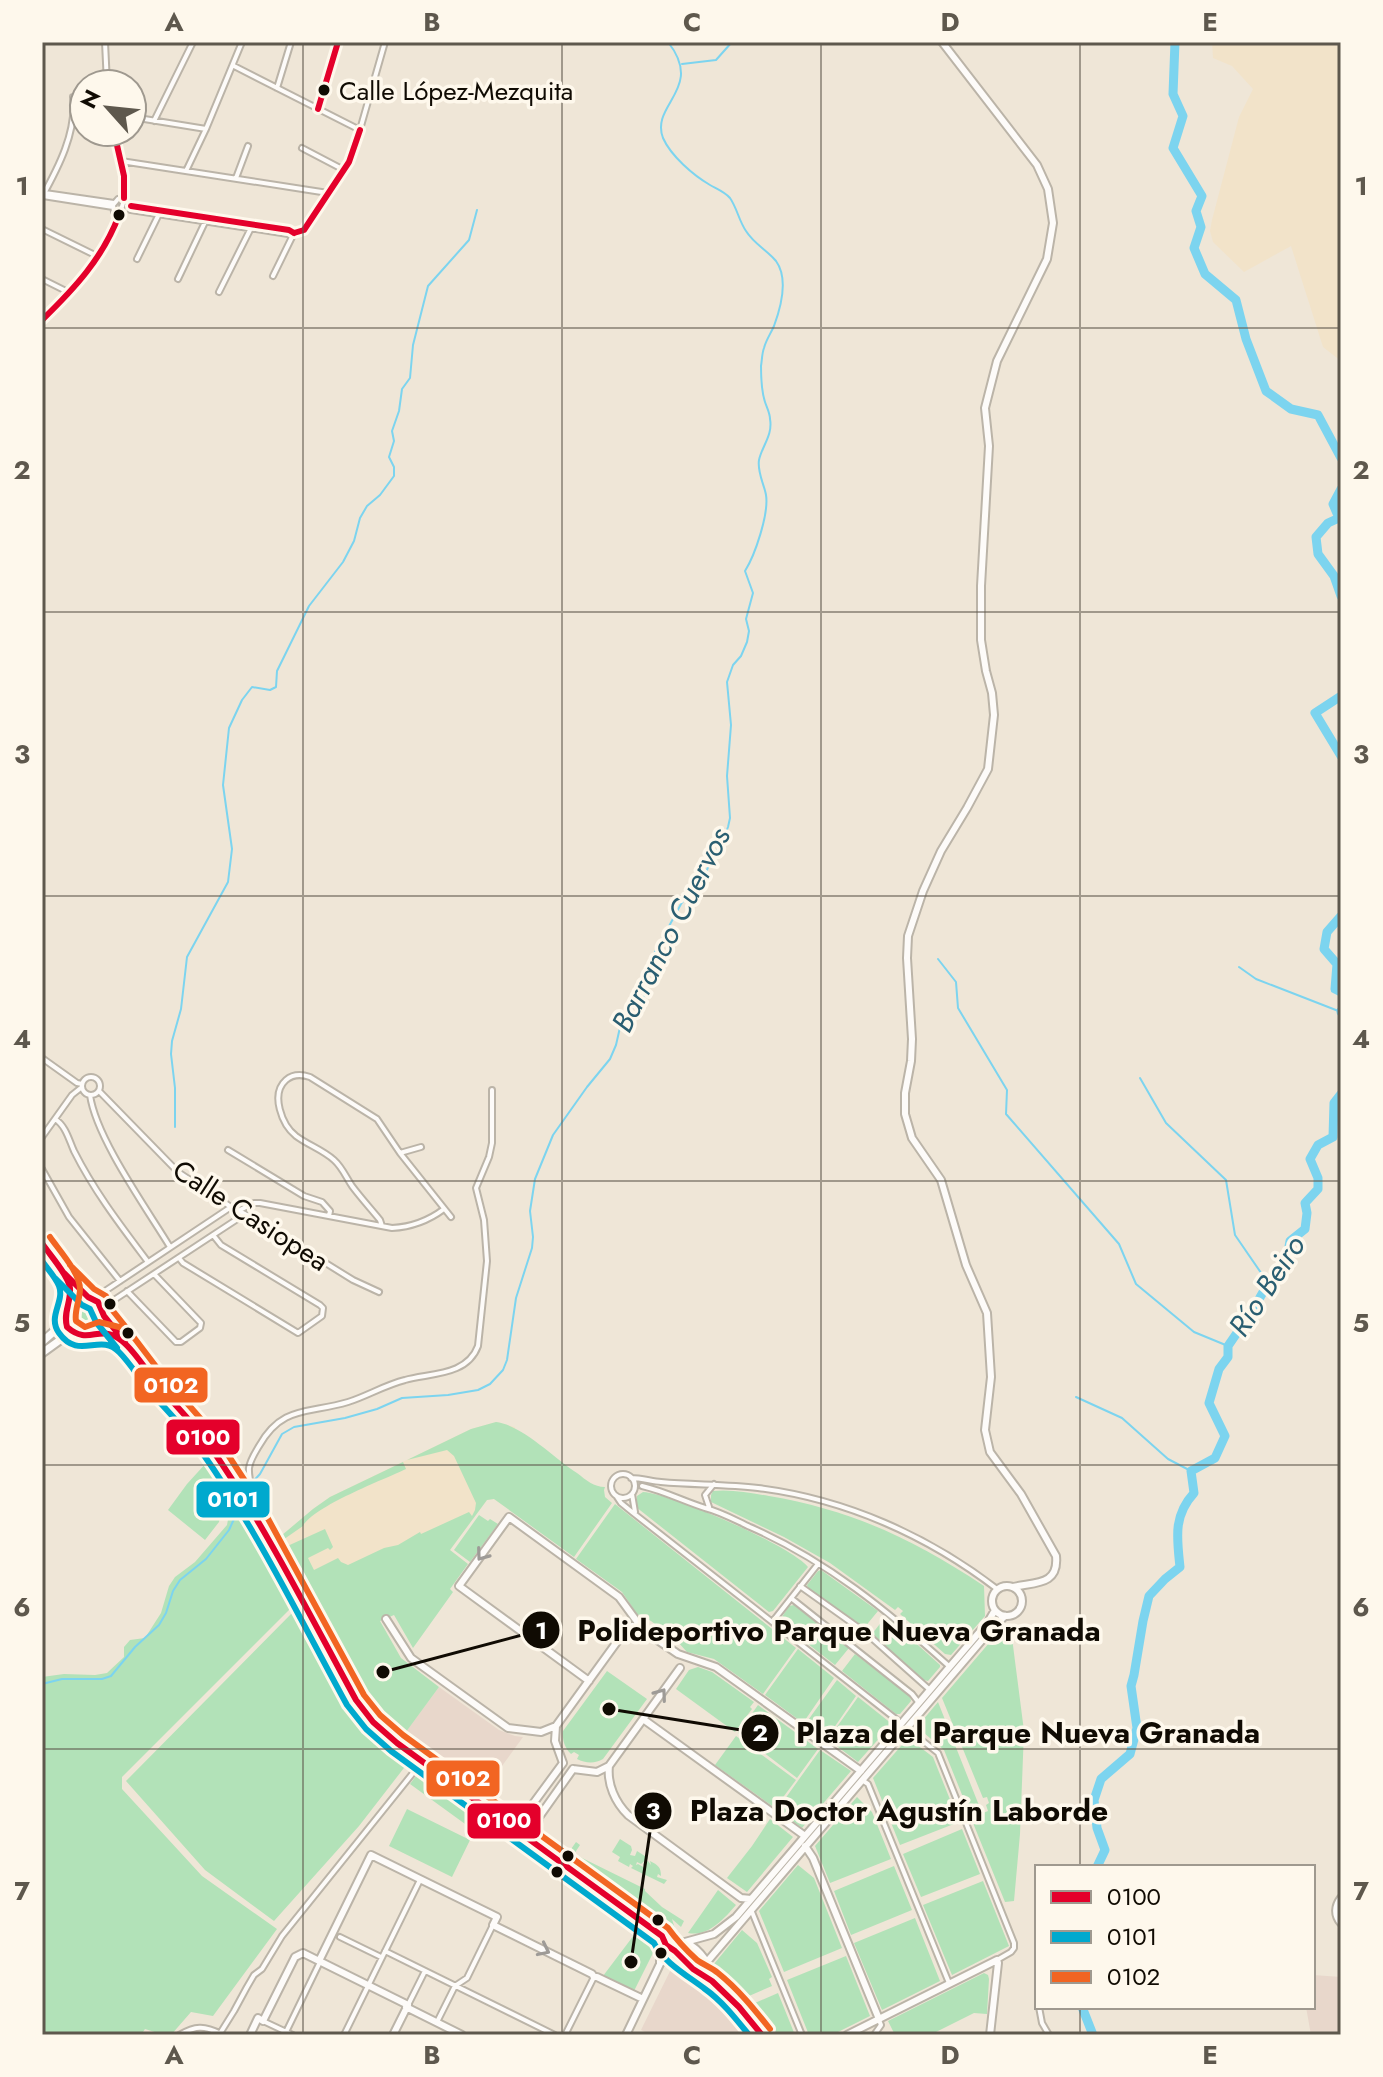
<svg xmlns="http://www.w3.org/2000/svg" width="1383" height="2077" font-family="Jost,sans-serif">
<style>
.built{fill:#f2e3c9}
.education{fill:#e8d7cb}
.green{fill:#b2e2b8}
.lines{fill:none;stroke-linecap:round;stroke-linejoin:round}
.stream{stroke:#7cd4ef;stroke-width:2}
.river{stroke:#7cd4ef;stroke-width:9}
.street-casing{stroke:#bbb4a8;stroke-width:8}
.secondary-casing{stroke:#bbb4a8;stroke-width:10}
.primary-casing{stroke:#bbb4a8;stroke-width:11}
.street{stroke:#fdfbf9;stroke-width:4}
.secondary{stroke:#fdfbf9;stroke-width:6}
.primary{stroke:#fdfbf9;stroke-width:7}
.bus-1-casing{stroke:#fef8ec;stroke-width:12}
.bus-2-casing{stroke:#fef8ec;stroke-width:12}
.bus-3-casing{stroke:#fef8ec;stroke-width:12}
.bus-1{stroke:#e4002b;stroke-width:6}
.bus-2{stroke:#00a9ce;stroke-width:6}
.bus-3{stroke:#f26522;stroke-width:6}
.oneway{stroke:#9e9b97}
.grid{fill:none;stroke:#5e584d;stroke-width:2;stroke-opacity:0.55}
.bus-dot{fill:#100b03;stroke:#fef8ec;stroke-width:3}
.labels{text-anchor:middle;stroke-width:7;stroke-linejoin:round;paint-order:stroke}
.bus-label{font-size:26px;fill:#100b03;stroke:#fef8ec;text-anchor:start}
.street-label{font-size:28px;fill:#100b03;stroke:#fef8ec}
.water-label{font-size:30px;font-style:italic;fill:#2a5e71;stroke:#fef8ec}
.leader{fill:none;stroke:#100b03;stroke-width:3}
.callout-dot{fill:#100b03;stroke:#fef8ec;stroke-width:3}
.mark-label{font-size:24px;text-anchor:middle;font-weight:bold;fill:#fff}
.callout-label{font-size:30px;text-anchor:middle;font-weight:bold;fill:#100b03;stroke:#fef8ec;stroke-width:7;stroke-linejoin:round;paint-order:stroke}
.line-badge{stroke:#fef8ec;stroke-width:3}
.badge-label{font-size:22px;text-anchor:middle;font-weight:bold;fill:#fff}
.neatline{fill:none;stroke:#5e584d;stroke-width:3}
.grid-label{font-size:26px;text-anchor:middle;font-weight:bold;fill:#5e584d}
</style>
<rect width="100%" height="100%" fill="#efe6d7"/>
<!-- built -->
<path class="built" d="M1212 42H1341V361L1323 347 1291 246 1244 272 1213 242 1210 231 1212 220 1239 117 1253 89 1232 66 1213 58Z
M496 1422 515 1427 520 1517 494 1499 487 1500 450 1550 468 1564 394 1614 380 1621 326 1633 280 1548V1545L275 1541 313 1509 330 1497 471 1429Z"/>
<!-- education -->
<path class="education" d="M439 1687 499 1730 515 1736 523 1737 483 1792 404 1734Z
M675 1961 717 1999 749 2035H651L641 2030Z
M1313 1975 1341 1977V2035H1311L1306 2007H1313Z"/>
<!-- green -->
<path class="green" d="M69 1317a15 15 0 1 1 30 0a15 15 0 1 1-30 0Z
M496 1422C522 1425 554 1458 577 1473 586 1480 594 1487 605 1487L604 1490 605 1497 612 1503 574 1557 494 1499 487 1500 450 1550 468 1564 450 1589 453 1592 413 1648 394 1615 380 1621 401 1658 439 1687 403 1736 376 1715 360 1694 305 1594 307 1592H304L282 1553 283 1548 325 1529 333 1547 330 1550 328 1548 308 1558 314 1570 338 1558 341 1562 348 1565 384 1548 398 1545 420 1532 421 1534 469 1512 472 1516 475 1510 476 1503 454 1456 447 1450 407 1460 471 1429Z
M207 1462 225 1494 219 1522 205 1540 168 1510 187 1484Z
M403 1462 406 1469C383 1480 314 1506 303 1526L277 1544 275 1541 313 1509 330 1497Z
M713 1491C731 1489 751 1493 769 1496 852 1510 915 1540 984 1586L985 1616 951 1655 945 1654 900 1614 903 1611 898 1607 895 1610 830 1563 784 1537 711 1502V1495Z
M643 1492C672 1494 791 1546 808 1567L773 1611 769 1612 636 1507 637 1496Z
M236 1497 241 1505 243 1503 254 1525 253 1540 260 1553 277 1565 296 1600 293 1606 122 1777V1789L202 1876 277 1929 213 2016 191 2012 171 2035H164L145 2029 141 2035H123L120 2033 118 2035H42V1677L64 1674 95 1675 107 1673 124 1657V1647L130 1640 145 1638 161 1613 169 1586 175 1577 195 1562 227 1525 231 1503Z
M615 1504 796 1648 763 1694 714 1659 687 1652 677 1641 651 1621 637 1614 622 1592 576 1559Z
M479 1515 488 1521 490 1519 498 1524 470 1562 454 1550Z
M821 1570 878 1611 864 1628 808 1588 807 1585 818 1571Z
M794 1605 849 1648 835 1665 780 1622V1620L789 1606Z
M295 1610 353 1712 371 1734 407 1764 359 1826 274 1921 205 1870 126 1781Z
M886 1616 940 1665V1667L928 1681 924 1680 872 1634Z
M1004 1627 1011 1630 1024 1731 1020 1834 1014 1901 1005 1902 971 1818 988 1811 986 1805 989 1803 987 1797 983 1798 942 1698 1001 1629Z
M798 1649 834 1678 803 1723 765 1695Z
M855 1654 910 1696 911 1701 900 1714H896L842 1671Z
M698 1667 712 1672 754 1702 750 1707 752 1709 735 1732 676 1689 689 1670Z
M607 1671 647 1699 603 1759C595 1764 585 1763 577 1759L579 1755 574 1752 571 1754C565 1748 562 1740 563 1731Z
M837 1680 856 1696 829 1735C825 1725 815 1722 806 1723Z
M858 1697 892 1724 858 1762 830 1741 829 1738Z
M938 1702 980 1808 969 1812 944 1750 917 1727Z
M758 1705 818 1749 797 1778 738 1733Z
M736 1736 796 1780 775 1808 715 1765Z
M908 1738 933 1757 959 1822 900 1845 873 1778Z
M820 1750 851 1771 802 1828 777 1810Z
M419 1772 480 1817 472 1829 410 1784Z
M857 1797 872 1812 891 1859 830 1883 815 1846Z
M407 1809 470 1840 452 1877 389 1846Z
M770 1819 793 1837 747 1892 727 1878 752 1846Z
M962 1829 980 1874 921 1897 903 1854Z
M620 1839 631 1846 632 1850 630 1855 635 1856 637 1851 648 1858 641 1864 637 1862 636 1865 638 1864 645 1868 643 1864 648 1861 651 1865 650 1861C658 1865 661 1867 661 1876L658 1874 657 1877 667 1880 664 1884 631 1868 633 1866 630 1864 629 1867 618 1861 620 1857 612 1852Z
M576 1842 580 1845 574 1854 645 1889V1891L662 1907 684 1921 681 1927 672 1919 676 1932 569 1852Z
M798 1865 814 1878 842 1948 784 1972 759 1911Z
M894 1866 912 1910 851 1935 834 1891Z
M983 1881 1009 1946 952 1975 923 1905Z
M718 1890 736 1905C723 1920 708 1937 688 1933Z
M915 1918 940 1981 882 2010 854 1943Z
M742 1930 757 1943 772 1977 769 1979 772 1986 742 1999 714 1972V1964Z
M637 1931 656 1945V1947L634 1991 603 1976Z
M846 1956 870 2016 832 2035H809L787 1980Z
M984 1973 988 1975 989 1979 987 2014 974 2013 930 2035H895L888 2021Z
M778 1993 795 2035H771L748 2006Z"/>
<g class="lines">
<!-- stream -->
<path class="stream" d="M682 64 716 60 732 42
M1336 448 1341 441
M938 959 956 982 958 1008 1007 1090 1006 1114 1119 1244 1136 1284 1194 1332 1228 1346
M1239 967 1256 979 1341 1012
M1140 1078 1166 1123 1226 1180 1235 1235 1268 1283
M175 1127V1088L171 1054 172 1041 181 1009 187 957 228 882 232 849 223 785 229 728 242 700 252 687 270 690 276 687 277 671 309 606 343 562 354 541 360 518 367 506 380 495 394 476V467L389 457 394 441 392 431 399 411 402 389 410 378 413 345 428 286 469 240 477 210
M1076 1397 1122 1418 1168 1459 1191 1471
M247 1488 260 1474 282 1434 294 1427 345 1418 377 1409 402 1398 448 1395 478 1390 490 1384 503 1370 507 1360 516 1298 532 1248 533 1237 530 1211 535 1179 553 1135 587 1087 610 1059 616 1045 621 1023 628 1011 642 1001 645 994 646 976 654 954 681 904 692 890 702 882 711 860 722 843 728 827 730 818 727 776 731 725 727 682 733 665 741 656 747 642 749 631 746 619 753 593 745 571C755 555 769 514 766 495 764 484 757 472 759 460 762 446 773 435 770 419 770 413 767 408 765 402 761 390 761 378 761 366 762 360 762 353 764 348 766 340 771 333 774 326 781 307 789 279 776 261 767 250 754 244 746 231 739 221 737 208 730 198 725 192 717 189 710 185 693 175 671 156 663 138 650 104 705 89 668 42
M42 1684 62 1679H102L111 1676 135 1647 159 1625 166 1613 173 1591 180 1580 206 1559 229 1530 234 1519 237 1500"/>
<!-- river -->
<path class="river" d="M1175 42 1173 94 1183 116 1173 148 1202 196 1196 211 1201 227 1194 248 1205 274 1236 300 1246 339 1266 391 1291 409 1318 415 1341 458
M1341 489 1333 504 1339 518 1328 523 1316 537 1318 554 1334 576 1341 596
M1341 696 1315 713 1341 756
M1341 916 1327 932 1324 949 1337 964 1335 989 1341 992
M1341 1011V1012
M1097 1867 1105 1850 1097 1828 1094 1800 1101 1779 1130 1754 1137 1728 1131 1686 1134 1675 1143 1621 1149 1596 1165 1579 1180 1567C1177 1538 1173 1516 1194 1493L1191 1471 1215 1458 1225 1436 1209 1403 1219 1369 1228 1357V1346L1254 1308 1275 1271 1286 1263 1290 1241 1305 1229 1307 1213 1305 1203 1318 1189V1178L1310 1159 1318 1145 1333 1137 1334 1103 1341 1094
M1082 2007 1093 2035"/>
<!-- street casing -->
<g class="street-casing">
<path id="street" d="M105 42 107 84
M234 66 360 130
M277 88 291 42
M318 109 338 42
M132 117 206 129
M154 121 193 42
M302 148 344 170
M121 161 328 193
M186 171 206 129 242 42
M236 178 248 146
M45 193 114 203
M43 196 113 207
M42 197C58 168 77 132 73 97
M131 206 291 232
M131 210 288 234 299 233 304 230 353 154 385 42
M119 215 114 212 113 205 118 199 124 198
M42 229 99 257
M137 259 159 214
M273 276 294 233
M42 279 68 292
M178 279 206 220
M219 292 252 226
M42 320C73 289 104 260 118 217 121 209 125 201 125 193 127 173 119 151 114 132
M42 1058 77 1083 82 1084
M82 1086a9 9 0 1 1 18 0a9 9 0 1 1-18 0Z
M99 1091 178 1172 231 1207 253 1218 353 1280 379 1292
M90 1095C96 1138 147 1209 170 1247
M55 1119C66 1126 69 1140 74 1151 94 1191 121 1226 148 1262
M42 1137 72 1095 82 1087
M228 1150 304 1196 322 1202 330 1211 329 1216
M400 1153 421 1147
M42 1169 69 1217 120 1281
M238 1211 254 1203H260L392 1228C412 1227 428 1221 444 1209
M382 1226 380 1220C371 1209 361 1198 352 1186 346 1177 342 1167 334 1160 323 1150 308 1145 296 1136 282 1125 270 1094 286 1080 293 1074 301 1074 310 1077L377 1119 400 1153 451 1217
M179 1258 183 1263 298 1333 322 1316 323 1308 320 1305 221 1245 213 1235
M127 1291 176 1342H181L200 1328 201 1323 154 1274
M93 1299 231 1207
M103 1312 114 1300 245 1214
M611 1486a12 12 0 1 1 24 0a12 12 0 1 1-24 0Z
M631 1478C641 1478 651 1481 661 1482 693 1485 726 1484 758 1488 846 1499 928 1536 997 1589
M642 1486C664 1491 683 1501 705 1508 721 1512 735 1520 750 1527 826 1560 889 1612 950 1667
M632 1494 635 1512
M617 1497 621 1503 632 1512 901 1723
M709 1507 705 1495 714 1484
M253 1508 255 1504C254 1493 248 1479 249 1468 250 1460 255 1453 259 1446 282 1405 308 1414 348 1402 367 1396 385 1385 405 1380 430 1373 467 1376 478 1346L487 1261 484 1220 476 1188 489 1157 492 1143V1090
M800 1586 866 1633 930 1690
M791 1598 912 1694 919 1703
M773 1621 818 1564
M908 1729 938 1753 1014 1943V1948L1011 1952 997 1960
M862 1780 868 1784 949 1983
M752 1912 802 2035
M340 1937 381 1957
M385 1951 555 2035
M408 2005 425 1971
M1039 2007 1042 2023 1049 2035
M263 2021 293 2035
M437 2022 455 1986 467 1978 493 1925
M286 2032 320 1962
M179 2035C195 2026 204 2025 221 2034
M219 2035 234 2011 247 1987 254 1975 262 1969 282 1936 421 1763
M344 2035 420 1880
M565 2035 594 1977
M874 2035 881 2025 879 2020"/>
</g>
<!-- secondary casing -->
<g class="secondary-casing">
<path id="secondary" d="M942 42 1037 165 1048 189 1053 223 1047 259 997 361 985 408 989 446 981 586V640L986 671 992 693 994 715 988 769 967 808 941 851 923 891 908 936 907 958 912 1039 911 1061 905 1093V1114L912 1138 941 1180 966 1265 987 1313 991 1377 985 1430 990 1452 1021 1494 1056 1556C1059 1586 1034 1582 1013 1587
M42 1243 69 1283 70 1290 68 1305
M68 1277 88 1297
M992 1601a15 15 0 1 1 30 0a15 15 0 1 1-30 0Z
M386 1619 411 1658 508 1728 541 1732 556 1726
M589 1681 459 1586 509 1517 619 1597 641 1627 659 1641 678 1654 716 1667 861 1771
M643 1719 805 1836
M563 1763 555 1741 556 1726 627 1628 632 1626 639 1627
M609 1766C607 1784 615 1802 628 1815L741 1898 751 1899
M573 1769 597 1772 609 1766 680 1668
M480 1803 485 1799C504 1813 508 1817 531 1807
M539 1817 537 1830 541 1847
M518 1830 524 1816 563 1763
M520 1832 539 1817 573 1769
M805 1846 813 1858 879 2019
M1341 1898C1335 1906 1334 1915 1341 1923
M685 1942 714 1934 736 1917 988 1622 995 1610
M319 1961 371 1855 497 1917 493 1925 592 1974 594 1977H597L643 1999
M706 1963 994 1626 1005 1616
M660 1964 669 1955 675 1952
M406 2007 462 2035
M250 2035 258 2018 263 2021 295 1957 303 1953 408 2005 393 2035
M626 2035 660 1964V1959L666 1945
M847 2035 997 1960 998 1963 990 2035"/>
</g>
<!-- primary casing -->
<g class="primary-casing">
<path id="primary" d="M64 1317a20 20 0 1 1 40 0a20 20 0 1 1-40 0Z
M104 1316 124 1339 141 1365 218 1456 251 1509 356 1700 373 1722 397 1743 662 1936 678 1943
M97 1332 115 1336 123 1342
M42 1342 65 1322
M42 1353 60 1340 75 1334
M677 1944 675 1951C683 1964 697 1970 709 1979 729 1993 747 2015 762 2035
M665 1949C683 1937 693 1944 705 1960L704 1968 697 1970"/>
</g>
<!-- street -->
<use href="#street" class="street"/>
<!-- secondary -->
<use href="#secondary" class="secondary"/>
<!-- primary -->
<use href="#primary" class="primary"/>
<!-- bus-1 casing -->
<g class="bus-1-casing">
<path id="bus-1" d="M318 109 338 42
M114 132 124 176V198
M131 206 289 230 294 233
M294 233 304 230 349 162 360 130
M42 320C74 289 103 258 119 215
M42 1243C49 1254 69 1276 70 1288 71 1303 63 1312 67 1327 90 1347 99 1322 122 1341 137 1353 148 1374 161 1389 177 1407 195 1425 209 1445 265 1525 309 1614 356 1700L373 1722 397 1743 662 1936 666 1945 675 1951 693 1969 712 1981 739 2007 762 2035
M63 1272 88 1297 98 1302 104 1316 125 1342"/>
</g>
<!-- bus-2 casing -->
<g class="bus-2-casing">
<path id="bus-2" d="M42 1261C47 1268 56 1278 59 1286 65 1302 47 1316 59 1333 79 1361 100 1332 119 1352 130 1363 139 1378 149 1390 166 1410 186 1429 201 1451 257 1530 300 1619 347 1705L366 1729 391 1751 654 1943C663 1962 688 1976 705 1989 722 2001 736 2019 749 2035
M56 1279 82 1305 90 1309 96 1322 117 1348"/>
</g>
<!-- bus-3 casing -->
<g class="bus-3-casing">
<path id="bus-3" d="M50 1237C59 1250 80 1273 80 1289 80 1300 74 1311 76 1321L85 1327 99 1322 119 1327 132 1335 164 1377 215 1435 260 1504 364 1695 380 1715 403 1735 668 1928C676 1939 686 1950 697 1960 704 1965 712 1968 718 1973 738 1989 754 2009 770 2029
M70 1265 94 1289 106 1296 113 1311 133 1336"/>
</g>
<!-- bus-1 -->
<use href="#bus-1" class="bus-1"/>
<!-- bus-2 -->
<use href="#bus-2" class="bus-2"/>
<!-- bus-3 -->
<use href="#bus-3" class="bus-3"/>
</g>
<!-- one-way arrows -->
<defs><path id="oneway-chevron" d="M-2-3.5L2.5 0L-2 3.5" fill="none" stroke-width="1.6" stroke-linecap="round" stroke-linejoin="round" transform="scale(2)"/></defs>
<g class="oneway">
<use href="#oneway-chevron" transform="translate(482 1555) rotate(126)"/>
<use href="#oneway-chevron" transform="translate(661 1694) rotate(-54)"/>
<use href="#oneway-chevron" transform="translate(544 1950) rotate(26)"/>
</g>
<!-- grid -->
<path class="grid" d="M303 42V2035M562 42V2035M821 42V2035M1080 42V1867M42 328H1341M42 612H1341M42 896H1341M42 1181H1341M42 1465H1341M42 1749H1341M1080 2007V2035"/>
<!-- markers -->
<g class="bus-dot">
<circle cx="324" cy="90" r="7"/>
<circle cx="119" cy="215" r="7"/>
<circle cx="110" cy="1304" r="7"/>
<circle cx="128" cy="1333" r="7"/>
<circle cx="568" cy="1856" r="7"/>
<circle cx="557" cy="1872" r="7"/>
<circle cx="658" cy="1920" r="7"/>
<circle cx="661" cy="1953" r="7"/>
</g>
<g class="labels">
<!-- bus labels -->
<g class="bus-label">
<text x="339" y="100">Calle López-Mezquita</text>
</g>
<!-- street labels -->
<g class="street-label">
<text transform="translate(251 1215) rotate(33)" y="10">Calle Casiopea</text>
</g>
<!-- water labels -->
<g class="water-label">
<text transform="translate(671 930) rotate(-63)" y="10">Barranco Cuervos</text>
<text transform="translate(1267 1286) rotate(-57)" y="10">Río Beiro</text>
</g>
</g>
<!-- callouts -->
<path class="leader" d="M383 1672L541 1630M609 1709L760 1733M631 1962L653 1811"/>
<g class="callout-dot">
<circle cx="383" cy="1672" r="8"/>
<circle cx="609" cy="1709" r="8"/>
<circle cx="631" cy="1962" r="8"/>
<circle cx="541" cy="1630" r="20"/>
<circle cx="760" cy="1733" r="20"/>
<circle cx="653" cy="1811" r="20"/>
</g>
<g class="mark-label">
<text x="541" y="1639">1</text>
<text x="760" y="1741">2</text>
<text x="653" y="1819">3</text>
</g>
<g class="callout-label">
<text x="839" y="1641">Polideportivo Parque Nueva Granada</text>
<text x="1028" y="1743">Plaza del Parque Nueva Granada</text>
<text x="899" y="1821">Plaza Doctor Agustín Laborde</text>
</g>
<g class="line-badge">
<rect x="133" y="1366" width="76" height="38" rx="8" fill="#f26522"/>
<rect x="165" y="1418" width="76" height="38" rx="8" fill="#e4002b"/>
<rect x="195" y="1480" width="76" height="39" rx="8" fill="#00a9ce"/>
<rect x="425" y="1759" width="76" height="39" rx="8" fill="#f26522"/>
<rect x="466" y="1802" width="76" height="38" rx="8" fill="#e4002b"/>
</g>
<g class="badge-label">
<text x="171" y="1393">0102</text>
<text x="203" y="1445">0100</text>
<text x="233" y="1507">0101</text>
<text x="463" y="1786">0102</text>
<text x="504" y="1828">0100</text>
</g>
<!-- border -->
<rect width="1383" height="2077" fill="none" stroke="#fef8ec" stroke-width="88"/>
<!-- legend -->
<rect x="1035" y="1865" width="280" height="144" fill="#fef8ec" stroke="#9f998f" stroke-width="2"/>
<rect x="1051" y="1891" width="40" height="12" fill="#e4002b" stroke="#9f998f" stroke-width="2"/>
<text x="1107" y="1905" font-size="24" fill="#100b03">0100</text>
<rect x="1051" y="1931" width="40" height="12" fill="#00a9ce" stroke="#9f998f" stroke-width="2"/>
<text x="1107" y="1945" font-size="24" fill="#100b03">0101</text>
<rect x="1051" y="1971" width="40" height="12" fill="#f26522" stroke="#9f998f" stroke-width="2"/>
<text x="1107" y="1985" font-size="24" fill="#100b03">0102</text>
<!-- north arrow -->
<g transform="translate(108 108) rotate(297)"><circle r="38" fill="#fef8ec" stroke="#9f998f" stroke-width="2"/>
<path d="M0-6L14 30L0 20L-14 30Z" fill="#5e584d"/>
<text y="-12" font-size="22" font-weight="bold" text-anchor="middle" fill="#100b03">N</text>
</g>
<rect x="44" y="44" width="1295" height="1989" class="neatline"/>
<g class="grid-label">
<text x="174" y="31">A</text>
<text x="432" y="31">B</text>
<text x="692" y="31">C</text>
<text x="950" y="31">D</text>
<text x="1210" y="31">E</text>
<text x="22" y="195">1</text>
<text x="1361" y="195">1</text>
<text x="22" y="479">2</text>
<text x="1361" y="479">2</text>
<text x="22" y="763">3</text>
<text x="1361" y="763">3</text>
<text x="22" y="1048">4</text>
<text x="1361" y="1048">4</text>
<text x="22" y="1332">5</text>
<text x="1361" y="1332">5</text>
<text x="22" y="1616">6</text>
<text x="1361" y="1616">6</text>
<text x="22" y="1900">7</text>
<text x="1361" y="1900">7</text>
<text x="174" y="2064">A</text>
<text x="432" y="2064">B</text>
<text x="692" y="2064">C</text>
<text x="950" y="2064">D</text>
<text x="1210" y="2064">E</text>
</g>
</svg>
